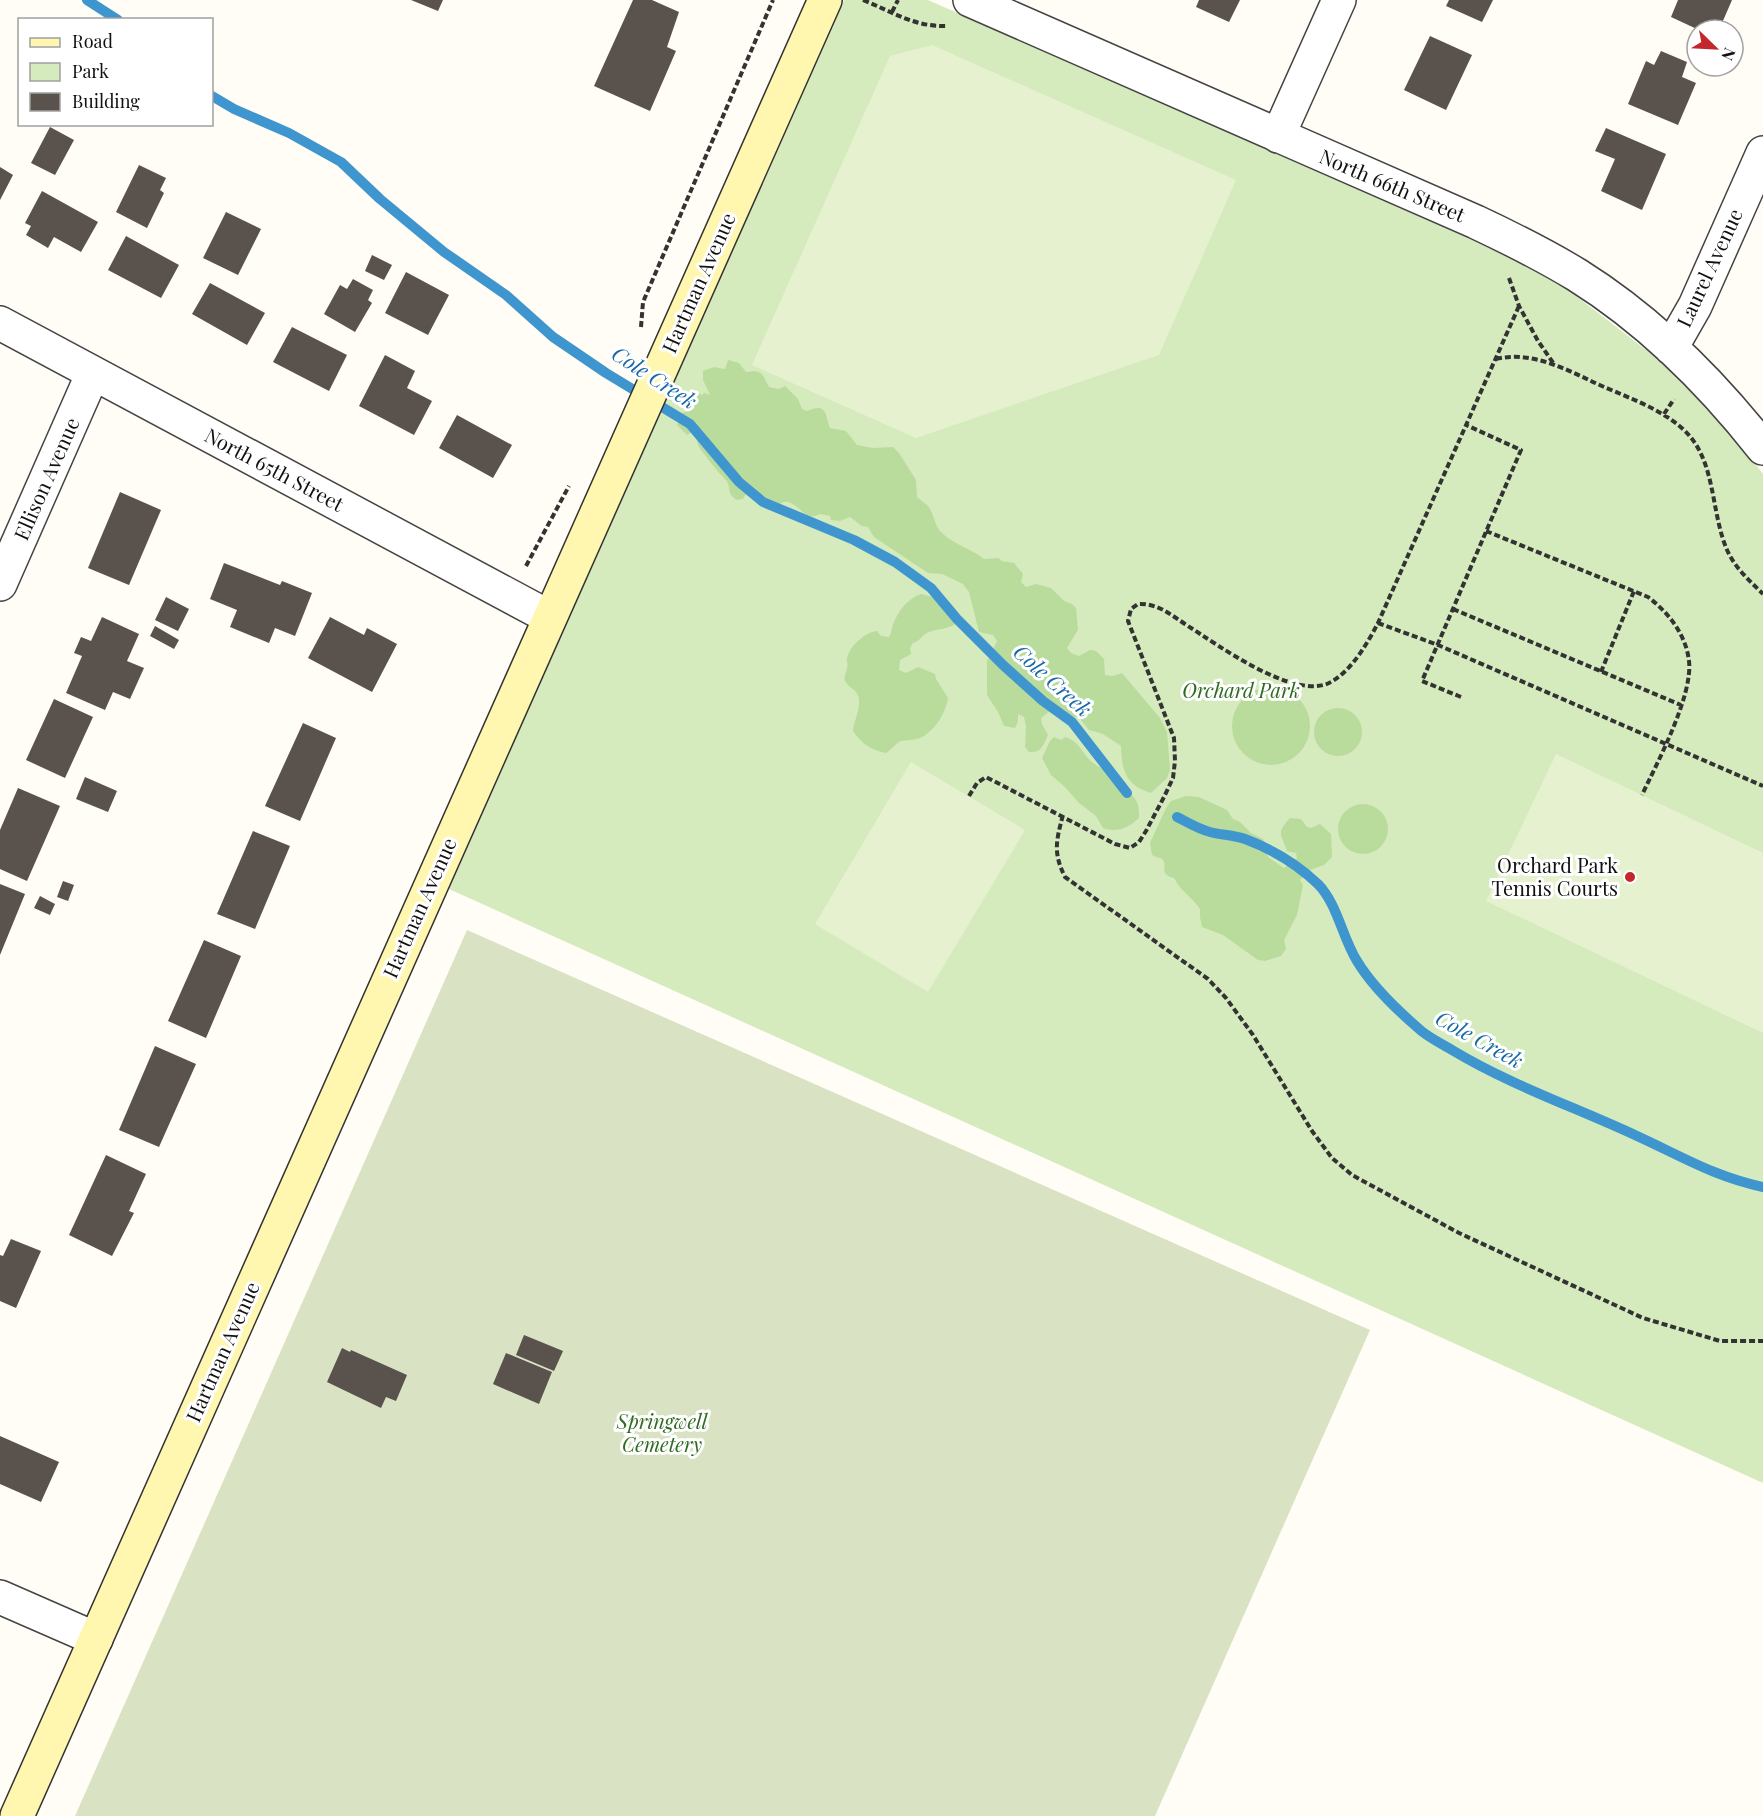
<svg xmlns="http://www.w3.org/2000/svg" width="1763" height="1816" font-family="'Playfair Display',serif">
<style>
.green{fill:#d5ebbd}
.forest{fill:#b9dc9c}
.cemetery{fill:#d9e3c4}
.pitch{fill:#e6f2cf}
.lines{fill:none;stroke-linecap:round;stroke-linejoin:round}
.stream{stroke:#3f96cf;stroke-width:10}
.building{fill:#5a524d}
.minor-casing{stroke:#444;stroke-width:36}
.secondary-casing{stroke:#333;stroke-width:36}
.path{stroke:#333;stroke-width:4;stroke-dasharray:6 3;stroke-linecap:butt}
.minor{stroke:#fff;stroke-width:33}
.secondary{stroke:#fff6b0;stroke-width:33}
.poi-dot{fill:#c4262e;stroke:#fff;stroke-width:2}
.labels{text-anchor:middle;stroke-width:6;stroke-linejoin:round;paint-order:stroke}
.street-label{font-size:20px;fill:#111;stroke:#fff}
.park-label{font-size:20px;font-style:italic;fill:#2f6b1f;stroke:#fff}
.poi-label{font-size:20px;fill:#111;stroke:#fff;text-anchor:end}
.water-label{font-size:21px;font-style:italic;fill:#1768a6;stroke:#fff}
</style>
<rect width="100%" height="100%" fill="#fffdf5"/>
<!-- green -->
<path class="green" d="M844 0H928L1517 260 1571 292 1659 360 1700 395 1743 447 1763 474V1483L449 889Z"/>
<!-- forest -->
<path class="forest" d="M728 360 739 363 746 372C763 369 762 374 769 387L779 389 785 386 798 399 802 409 807 411C827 402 825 414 830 428L846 431 857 445 873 448 893 447 899 453 916 480 917 497C920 500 925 503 928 506 934 513 934 524 940 531 953 545 971 548 984 559L998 558 1002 561 1014 563 1023 574 1021 582 1026 587 1036 584 1051 588 1064 601 1072 604 1076 608 1078 630 1067 648 1071 653 1079 656 1090 650 1096 651 1104 659 1105 675 1113 676 1122 673 1160 718 1167 732 1170 770 1167 778 1151 793C1125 785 1122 770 1121 746L1103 734 1089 730 1080 719 1061 712 1050 711 1041 718 1042 724 1048 735C1044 744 1041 754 1029 752L1025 747 1026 726 1024 717 1018 714V721L1015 728 1004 726 998 712 987 695V661L997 641 993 635 979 632 969 592 963 584 942 574 928 573 874 537 868 527 862 526 850 517 840 521 831 520 830 516 820 514C806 522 802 508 791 503 782 498 776 509 768 508 761 508 753 499 747 495H745L743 499 737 500C727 494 731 490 727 481 722 477 700 450 698 445 696 438 698 437 692 432L687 435 677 425 682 413 688 411 689 398 697 392 702 395 704 393 710 395 703 380V371L714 367 725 369Z
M921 594 933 597 956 622 954 625C947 629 937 629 929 632 922 635 920 641 913 643L910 648 911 654 900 660 899 670 906 673 918 667 935 674 936 679 948 698C946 713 934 732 920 738 914 740 908 740 901 741 896 743 891 750 886 753 871 750 862 744 853 731 854 720 860 711 859 699 858 689 848 688 845 681 843 676 847 672 847 668 849 660 846 666 847 658 850 646 865 632 877 631L881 636 889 637C892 632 891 628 894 622 900 609 907 599 921 594Z
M1232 726a39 39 0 1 1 78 0a39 39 0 1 1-78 0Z
M1314 732a24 24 0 1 1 48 0a24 24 0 1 1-48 0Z
M1054 737 1061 740 1065 737C1081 742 1081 753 1093 763 1098 767 1105 769 1111 772 1120 796 1141 788 1139 818 1128 828 1118 833 1103 828L1096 816 1079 803 1065 787 1051 775 1042 758 1050 741Z
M1186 796 1199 797 1227 810 1233 819 1240 822 1251 833 1263 839 1266 844V851L1268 857 1284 868 1297 858 1296 853 1287 851C1282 835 1275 834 1290 818L1301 819 1307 827 1311 828 1320 824 1331 834 1332 857 1324 865 1310 870 1300 880 1303 885 1297 915 1284 940 1286 949 1281 956 1265 961 1258 960 1223 935 1202 927 1200 917V909C1192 897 1181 892 1174 878 1157 874 1169 865 1162 859 1159 857 1155 857 1152 855L1150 843 1166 808 1171 801Z
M1338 829a25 25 0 1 1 50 0a25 25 0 1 1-50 0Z"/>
<!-- cemetery -->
<path class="cemetery" d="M467 930 1370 1330 1155 1816H75Z"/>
<!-- pitch -->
<path class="pitch" d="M932 45 1236 180 1159 355 916 438 752 365 890 56Z
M1556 754 1763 853V1033L1486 901Z
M911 762 1025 830 928 992 815 924Z"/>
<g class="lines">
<!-- stream -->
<path class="stream" d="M87 0 118 20
M212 96 234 109 289 133 341 162 380 199 444 252 506 295 553 337 606 373 690 424 739 482 763 502 854 540 895 562 931 588 957 619 1003 665 1043 701 1072 722 1127 793
M1177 817C1187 822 1198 829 1210 832 1221 835 1234 835 1245 839 1272 849 1298 865 1318 884 1338 905 1342 937 1357 961 1372 986 1396 1009 1418 1028 1427 1037 1441 1043 1452 1050 1512 1086 1575 1107 1637 1136 1681 1156 1715 1177 1763 1187"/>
</g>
<!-- building -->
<path class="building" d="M411 0H443L438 11Z
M633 0H652L679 12 667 47 676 51 650 111 594 86Z
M1199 0H1240L1229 22 1196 7Z
M1449 0H1493L1482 22 1446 6Z
M1678 0H1732L1719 30H1699L1671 17Z
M1430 36 1472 55 1446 110 1404 90Z
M1661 51 1687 62 1682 77 1696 83 1678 125 1628 104 1646 61 1654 65Z
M50 127 74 140 55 175 31 163Z
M1606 128 1666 154 1642 210 1601 191 1615 159 1595 151Z
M139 165 166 178 160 190 164 193 147 228 116 212Z
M0 167 13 175 0 200Z
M42 191 98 222 81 252 54 237 48 248 26 235 31 226 25 223Z
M226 212 261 229 238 275 203 258Z
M126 236 179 265 161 298 108 270Z
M372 255 392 265 384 280 365 271Z
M406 272 449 295 428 335 385 313Z
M353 279 373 290 368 300 372 303 355 332 324 314 340 285 347 289Z
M210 283 265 313 247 345 192 314Z
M292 327 347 355 329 391 273 362Z
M385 355 415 371 407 388 432 401 414 435 359 406Z
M457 415 512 445 493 478 439 448Z
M120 492 161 510 129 585 88 568Z
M224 563 280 585 282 581 312 593 295 636 275 628 269 643 230 627 237 610 210 599Z
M166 597 189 609 178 631 155 620Z
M102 617 139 634 127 661 144 668 130 699 113 692 105 710 66 693 82 656 74 653 81 637 91 641Z
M330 617 364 635 367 628 397 644 372 692 308 658Z
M155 626 179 640 174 649 150 636Z
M54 699 93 717 65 778 26 760Z
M303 723 336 738 300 821 265 806Z
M85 777 117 791 108 812 76 799Z
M18 788 60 806 27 881 0 869V830Z
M253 831 290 846 255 929 217 914Z
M63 881 74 885 68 901 57 897Z
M0 884 25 894 0 955Z
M40 896 55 904 50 915 34 908Z
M204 940 241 956 206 1038 168 1021Z
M155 1046 196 1064 159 1147 119 1130Z
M106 1155 146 1174 129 1211 134 1213 112 1256 69 1235Z
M11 1239 41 1251 16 1308 0 1301V1255L3 1256Z
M524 1335 563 1351 554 1371 516 1355Z
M342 1348 350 1352 351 1350 407 1375 396 1401 386 1397 381 1408 327 1382Z
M506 1353 552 1372 539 1404 493 1384Z
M0 1436 59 1462 41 1502 0 1484Z"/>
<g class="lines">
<!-- minor casing -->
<g class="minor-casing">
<path id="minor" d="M970 0 1476 222C1510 238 1544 255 1577 275 1649 320 1711 382 1763 448
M1278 136 1339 0
M0 323 549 617
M1671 348 1695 306 1763 153
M0 584 93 373
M0 1597 96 1639"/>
</g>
<!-- secondary casing -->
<g class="secondary-casing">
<path id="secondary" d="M17 1816 825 0"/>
</g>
<!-- path -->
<path class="path" d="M863 0C893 12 914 27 947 26
M892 12 898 0
M1509 278 1519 306 1538 341 1554 364
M641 327 643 302 773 0
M1496 359C1529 351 1562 367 1591 381 1622 396 1658 406 1684 430 1717 461 1710 513 1728 552 1736 569 1750 581 1763 594
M1664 414 1674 399
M1486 531 1648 597C1669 613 1686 635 1689 661 1693 696 1657 763 1642 795
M526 566 569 486
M1453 609 1681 705
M1378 623 1438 645 1763 786
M1601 672 1634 591
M1461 697 1422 681 1521 450 1466 425
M969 796 977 783 986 777 1115 844 1130 848 1139 842 1146 831 1164 797 1173 778 1175 761 1174 738 1128 621 1131 609 1138 604C1158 603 1171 615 1188 626 1218 645 1293 700 1329 683 1351 672 1367 644 1378 623L1519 306
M1063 815C1056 841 1053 853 1065 877L1208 979 1226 998 1253 1035 1312 1131 1332 1158 1352 1175 1459 1233 1643 1318 1720 1341H1763"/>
<!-- minor -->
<use href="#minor" class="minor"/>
<!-- secondary -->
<use href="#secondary" class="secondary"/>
</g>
<!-- markers -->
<circle class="poi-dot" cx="1630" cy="877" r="6"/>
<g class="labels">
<!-- street labels -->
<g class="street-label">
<text transform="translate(1392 186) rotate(23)" y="7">North 66th Street</text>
<text transform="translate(1710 268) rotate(-65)" y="7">Laurel Avenue</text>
<text transform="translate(699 283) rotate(-66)" y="7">Hartman Avenue</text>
<text transform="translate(274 470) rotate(28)" y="7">North 65th Street</text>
<text transform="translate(47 479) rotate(-66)" y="7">Ellison Avenue</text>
<text transform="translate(420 908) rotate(-66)" y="7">Hartman Avenue</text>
<text transform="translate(223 1352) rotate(-66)" y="7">Hartman Avenue</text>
</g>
<!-- park labels -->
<g class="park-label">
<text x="1241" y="698">Orchard Park</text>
<text x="662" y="1429">Springwell<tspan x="662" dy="23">Cemetery</tspan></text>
</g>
<!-- poi labels -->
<g class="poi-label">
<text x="1618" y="873">Orchard Park<tspan x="1618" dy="23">Tennis Courts</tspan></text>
</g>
<!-- water labels -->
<g class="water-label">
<text transform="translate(654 378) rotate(33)" y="7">Cole Creek</text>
<text transform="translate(1052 681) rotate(42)" y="7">Cole Creek</text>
<text transform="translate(1479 1040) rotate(29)" y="7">Cole Creek</text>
</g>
</g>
<!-- legend -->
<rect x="18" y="18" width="195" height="108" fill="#ffffff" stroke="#a0a0a0" stroke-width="1.5"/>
<rect x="30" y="38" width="30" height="9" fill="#fff6b0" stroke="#a0a0a0" stroke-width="1.5"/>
<text x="72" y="48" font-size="18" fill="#111111">Road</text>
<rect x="30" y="63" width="30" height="18" fill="#d5ebbd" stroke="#a0a0a0" stroke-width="1.5"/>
<text x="72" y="78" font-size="18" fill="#111111">Park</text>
<rect x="30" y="93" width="30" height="18" fill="#5a524d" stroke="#a0a0a0" stroke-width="1.5"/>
<text x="72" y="108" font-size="18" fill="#111111">Building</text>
<!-- north arrow -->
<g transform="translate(1715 48) rotate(114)"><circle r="28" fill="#ffffff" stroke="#a0a0a0" stroke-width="1.5"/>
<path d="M0-4.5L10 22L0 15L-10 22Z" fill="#c4262e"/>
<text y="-9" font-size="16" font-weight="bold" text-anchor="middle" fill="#111111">N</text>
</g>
</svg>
